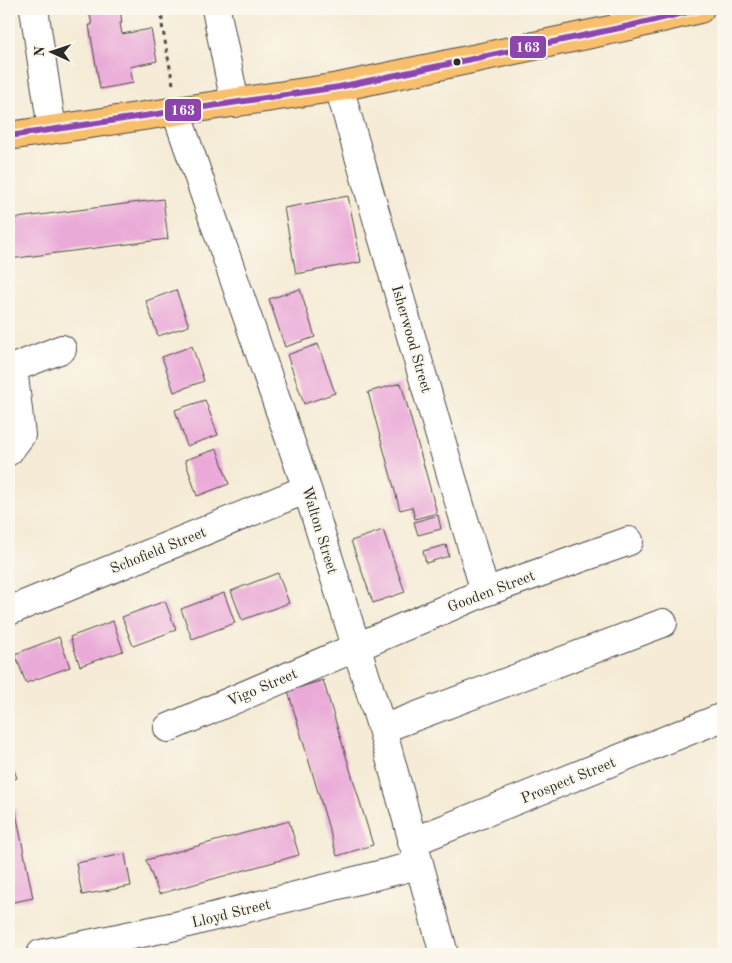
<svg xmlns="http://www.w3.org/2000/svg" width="732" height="963" font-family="'Old Standard TT',serif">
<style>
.building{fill:#eaaad8}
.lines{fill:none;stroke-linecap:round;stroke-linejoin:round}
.minor-casing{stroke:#494845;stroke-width:30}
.major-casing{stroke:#494845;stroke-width:30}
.path{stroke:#494845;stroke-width:3;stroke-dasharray:4 4;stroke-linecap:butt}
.minor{stroke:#fff;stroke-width:28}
.major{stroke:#f8bf6c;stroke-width:28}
.bus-1-casing{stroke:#fbf7ec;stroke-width:10}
.bus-1{stroke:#8e44ad;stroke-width:6}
.bus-dot{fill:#2b2b2b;stroke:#fbf7ec;stroke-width:2}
.labels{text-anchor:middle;stroke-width:4;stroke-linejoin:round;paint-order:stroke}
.street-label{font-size:15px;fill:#2b2b2b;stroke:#fbf7ec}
.line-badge{stroke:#fbf7ec;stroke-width:2}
.badge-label{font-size:14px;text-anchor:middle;font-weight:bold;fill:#fff}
</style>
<rect width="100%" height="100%" fill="#fbf7ec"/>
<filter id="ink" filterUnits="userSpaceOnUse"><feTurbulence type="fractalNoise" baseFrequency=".02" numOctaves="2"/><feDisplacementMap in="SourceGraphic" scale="10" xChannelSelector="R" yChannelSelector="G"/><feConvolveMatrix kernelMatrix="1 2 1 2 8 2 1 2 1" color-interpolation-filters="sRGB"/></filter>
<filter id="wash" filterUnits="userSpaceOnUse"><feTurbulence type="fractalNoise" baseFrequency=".0096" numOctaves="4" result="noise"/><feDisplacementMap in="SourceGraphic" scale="20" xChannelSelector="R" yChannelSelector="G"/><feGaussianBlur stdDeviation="1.12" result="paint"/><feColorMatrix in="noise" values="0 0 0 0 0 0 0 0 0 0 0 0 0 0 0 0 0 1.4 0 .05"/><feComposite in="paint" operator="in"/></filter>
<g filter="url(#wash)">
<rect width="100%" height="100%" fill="#f5ebd6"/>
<g id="blocks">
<!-- building -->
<path class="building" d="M89 9H120L122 23H120L122 34 151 29 157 61 130 67 133 83 100 89 89 25H92Z
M348 196 361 262 296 274 284 208Z
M163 199 168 239 9 259V219Z
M300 289 315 337 285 347 269 299Z
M176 290 189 326 158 336 146 301Z
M318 344 335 393 304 404 287 355Z
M192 346 204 381 174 392 162 357Z
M401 383 437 513 415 519 412 507 400 510 368 392Z
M205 400 218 435 187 446 175 410Z
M217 449 229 484 197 496 185 460Z
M438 515 441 529 418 535 414 522Z
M383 530 405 592 373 603 351 541Z
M446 545 449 556 426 563 423 551Z
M278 573 289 603 242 620 231 591Z
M224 593 235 623 192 639 181 609Z
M165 601 176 630 133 646 122 617Z
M113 621 123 651 80 666 70 637Z
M59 637 70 667 26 683 15 654Z
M323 680 373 845 337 856 288 691Z
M11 763 17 778 9 781V764Z
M15 808 33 898 9 903V809Z
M289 821 299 855 159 894 146 860Z
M125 854 131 886 82 895 76 863Z"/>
</g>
</g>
<g filter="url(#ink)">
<use href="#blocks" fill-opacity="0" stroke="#494845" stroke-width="1"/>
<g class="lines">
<!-- minor casing -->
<g class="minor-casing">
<path id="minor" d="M34 9 52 129
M216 9 235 103
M623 9 629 26
M339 87 485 592
M176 112 307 489 382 729 444 954
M9 451 21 435 13 368 62 349
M9 611 307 489
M168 728 485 592 629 541
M382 729 663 623
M412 842 723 717
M41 954 180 925 418 865"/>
</g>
<!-- major casing -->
<g class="major-casing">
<path id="major" d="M9 136 339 87 629 26 700 9"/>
</g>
<!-- path -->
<path class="path" d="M162 9V25L173 84"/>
<!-- minor -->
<use href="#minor" class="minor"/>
<!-- major -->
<use href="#major" class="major"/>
<!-- bus-1 casing -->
<g class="bus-1-casing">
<path id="bus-1" d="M9 136 339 87 629 26 700 9"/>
</g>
<!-- bus-1 -->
<use href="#bus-1" class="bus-1"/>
</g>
</g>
<!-- markers -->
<circle class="bus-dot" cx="457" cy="62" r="4.5"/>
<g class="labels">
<!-- street labels -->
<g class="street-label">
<text transform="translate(412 339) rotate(74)" y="5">Isherwood Street</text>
<text transform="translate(320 530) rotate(73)" y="5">Walton Street</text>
<text transform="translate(158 550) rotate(-22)" y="5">Schofield Street</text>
<text transform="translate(491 591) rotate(-21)" y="5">Gooden Street</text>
<text transform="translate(262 687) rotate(-23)" y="5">Vigo Street</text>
<text transform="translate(568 780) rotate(-22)" y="5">Prospect Street</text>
<text transform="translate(231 913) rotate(-14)" y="5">Lloyd Street</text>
</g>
</g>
<g class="line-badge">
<rect x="509" y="35" width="38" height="24" rx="5" fill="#8e44ad"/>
<rect x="164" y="98" width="38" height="24" rx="5" fill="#8e44ad"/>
</g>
<g class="badge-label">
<text x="528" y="52">163</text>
<text x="183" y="115">163</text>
</g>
<!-- margin -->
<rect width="732" height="963" fill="none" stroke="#fbf7ec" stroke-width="30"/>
<!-- north arrow -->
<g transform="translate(52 52) rotate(273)" stroke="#fbf7ec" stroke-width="4" paint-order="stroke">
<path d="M0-4L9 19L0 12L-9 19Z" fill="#2b2b2b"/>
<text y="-8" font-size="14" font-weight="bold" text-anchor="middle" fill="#2b2b2b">N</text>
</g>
</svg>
